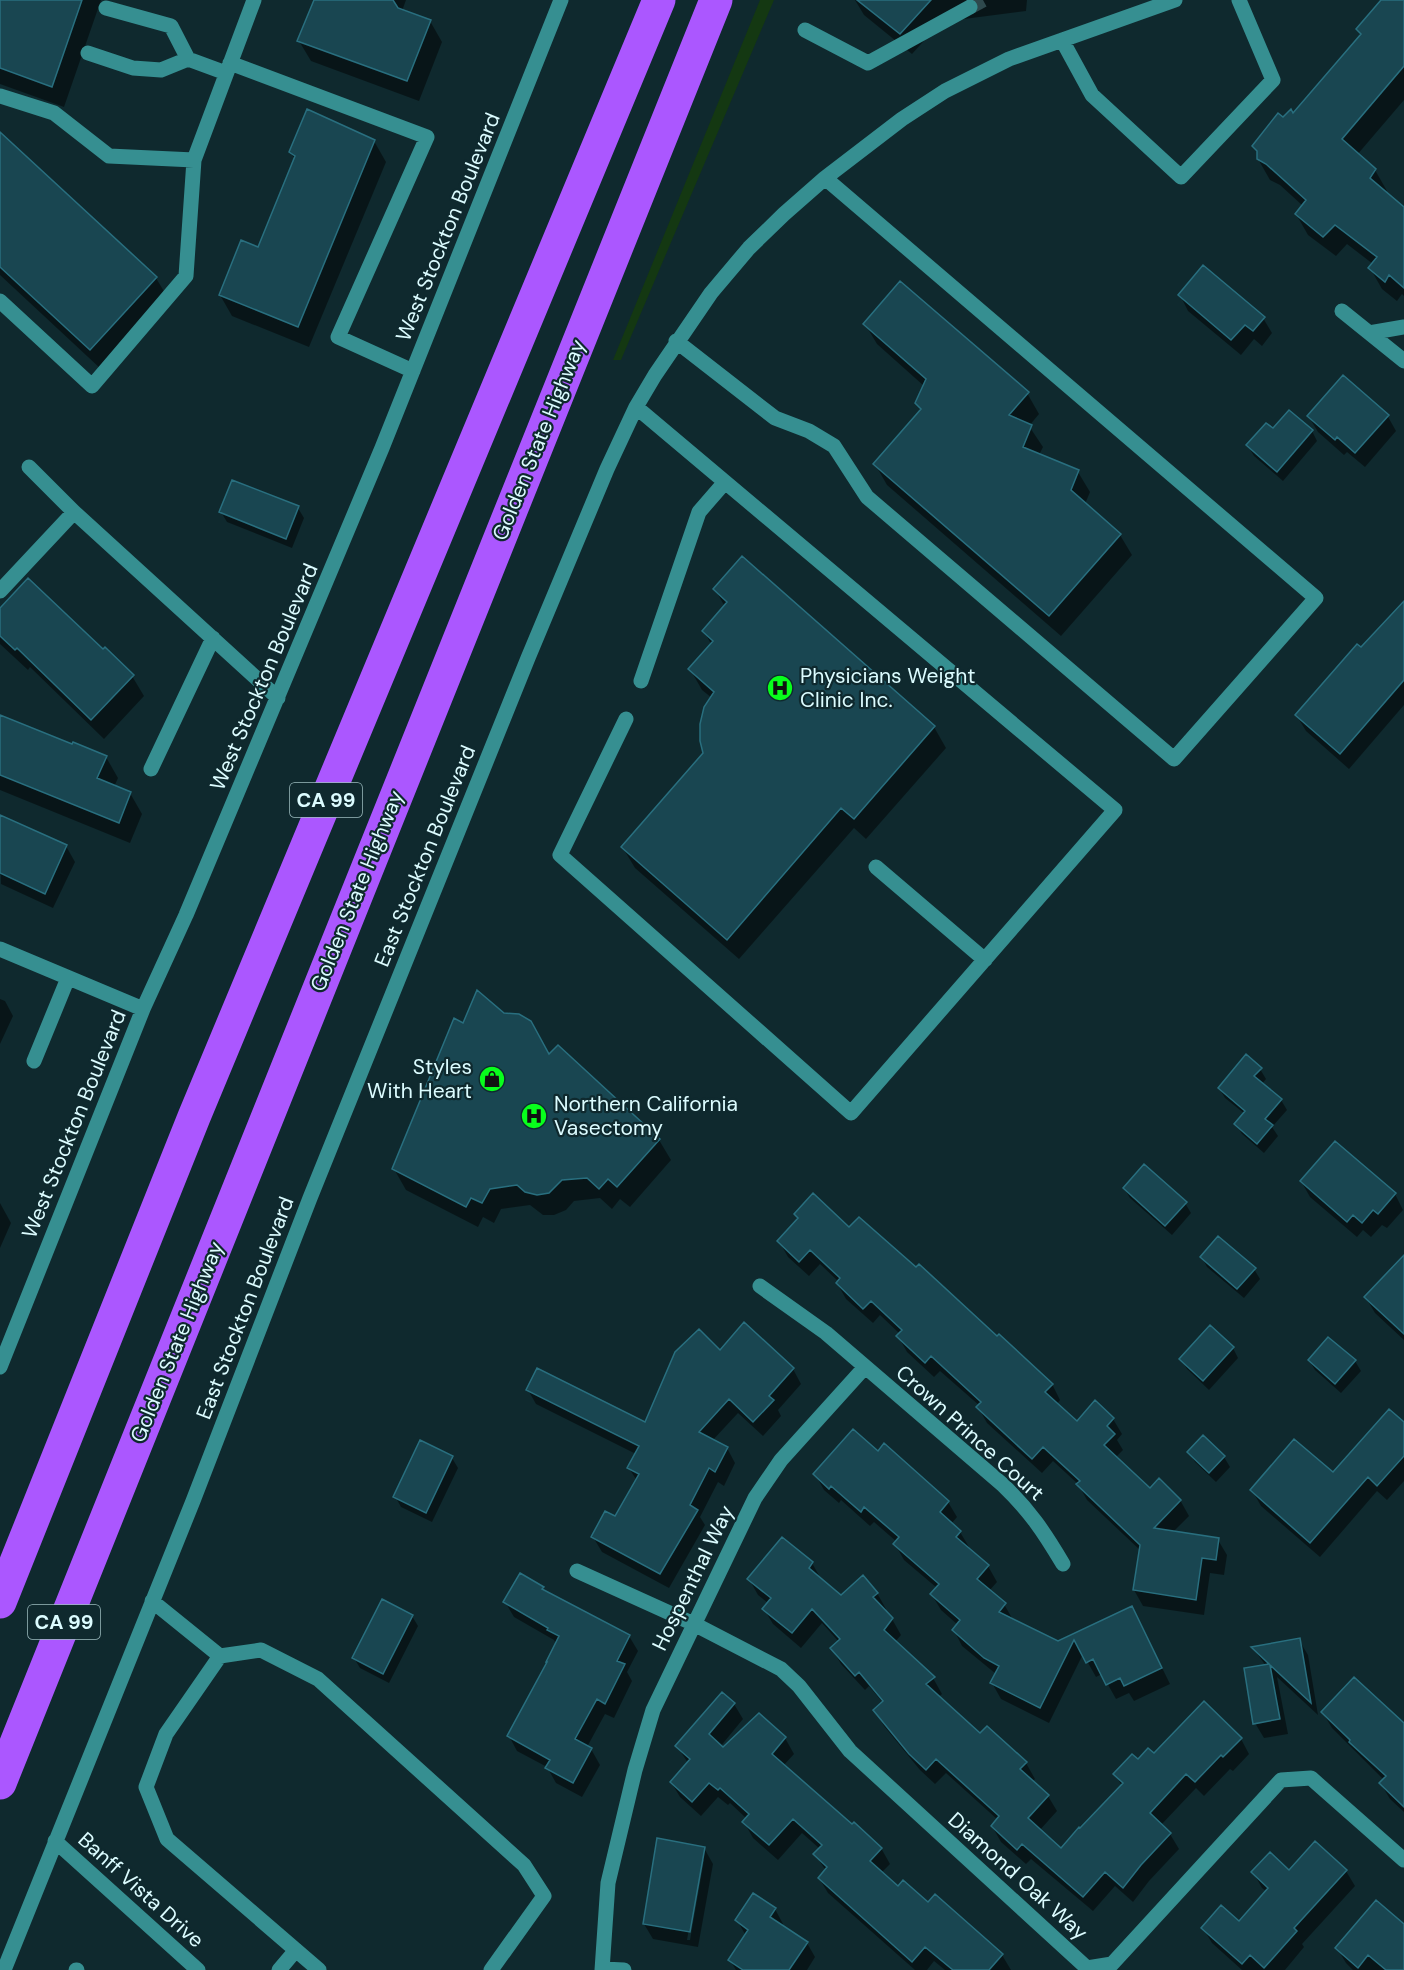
<svg xmlns="http://www.w3.org/2000/svg" width="1404" height="1970" font-family="'DM Sans',sans-serif">
<style>
.green{fill:#143812}
.shadow{fill:#0007;fill-rule:evenodd}
.building{fill:#194651;stroke:#296f7f;stroke-width:1.5}
.lines{fill:none;stroke-linecap:round;stroke-linejoin:round}
.minor-tunnel{stroke:#2e494d;stroke-width:15;stroke-dasharray:15 8;stroke-linecap:butt}
.minor{stroke:#368f91;stroke-width:15}
.highway{stroke:#ab57ff;stroke-width:33}
.labels{text-anchor:middle;stroke-width:4.5;stroke-linejoin:round;paint-order:stroke}
.shield{fill:#0f292e;stroke:#9ebdc0;stroke-width:1.5}
.shield-label{font-size:20px;font-weight:bold;fill:#dcfcff}
.street-label{font-size:21px;fill:#dcfcff;stroke:#0f292e}
.poi-label{font-size:21px;fill:#dcfcff;stroke:#0f292e;text-anchor:start}
</style>
<rect width="100%" height="100%" fill="#0f292e"/>
<!-- green -->
<path class="green" d="M760 0H774L621 360H613Z"/>
<!-- shadow -->
<path class="shadow" d="M0 0H101L64 107 0 84Z
M315 0H406L402 11 430 21 442 42 419 101 311 61 299 41Z
M855 0H1027L1026 11 941 22 912 54 864 15Z
M1392 0H1404V100L1357 155 1375 170 1387 191 1386 193 1404 209V296L1402 294 1397 301 1382 289 1370 268 1373 264 1347 244 1336 256 1308 235 1296 214 1303 206 1280 185 1270 180 1258 159V154L1254 146 1283 119 1293 115 1362 36 1358 30Z
M0 134 156 278 168 298 102 370 0 275Z
M374 141 386 162 309 347 232 316 220 295 258 249 295 160 291 152Z
M1180 295 1263 318 1272 333 1262 346 1254 339 1241 355 1188 311Z
M865 324 1027 393 1039 414 1029 426 1043 447 1039 455 1078 472 1090 492 1085 504 1120 535 1132 555 1061 636 887 485 875 464 921 411 917 403 924 386 877 344Z
M1387 415 1396 431 1365 467 1347 452 1344 455 1318 432 1309 417Z
M1273 430 1312 431 1317 441 1283 481 1254 456 1248 446Z
M298 508 304 518 292 548 227 522 221 512Z
M742 558 934 727 946 748 866 839 854 828 739 959 635 868 623 848 704 754 712 698 702 690 690 669 711 644 704 631 725 607 715 589Z
M1404 603V705L1349 769 1306 731 1297 716Z
M0 610 103 651 132 676 144 696 104 739 30 667 28 670 0 644Z
M0 717 106 757 118 778 114 787 130 793 142 814 130 843 0 790Z
M0 823 66 846 75 862 53 908 1 884Z
M0 999 5 1001 13 1016 0 1044Z
M549 1056 659 1140 671 1160 630 1207 620 1199 612 1209 600 1198 574 1201 566 1210 554 1215H543L530 1205 501 1209 494 1223 483 1217 478 1227 406 1190 394 1169Z
M1260 1069 1266 1079 1262 1084 1281 1100 1287 1110 1272 1127 1278 1136 1264 1153 1242 1134 1236 1124 1245 1114 1225 1098 1219 1088Z
M1301 1181 1395 1194 1403 1210 1387 1228 1382 1225 1371 1237 1363 1230 1357 1237 1310 1197Z
M1124 1188 1185 1203 1191 1213 1172 1235 1130 1198Z
M0 1203 11 1223 0 1248Z
M796 1214 849 1229 997 1338 1052 1384 1060 1400 1057 1404 1077 1423 1113 1419 1122 1434 1117 1440 1123 1450 1115 1458 1150 1490 1180 1500 1189 1516 1173 1532 1218 1540 1227 1555 1224 1575 1210 1573 1204 1615 1143 1606 1134 1590 1141 1551 1087 1500 1078 1484 1053 1461 1042 1473 987 1423 978 1407 980 1406 940 1371 934 1377 907 1352 898 1336 900 1334 880 1315 873 1323 846 1299 837 1283 839 1282 820 1264 809 1276 788 1257 779 1241 799 1220Z
M1202 1257 1254 1269 1260 1279 1244 1298 1207 1267Z
M1404 1257V1340L1375 1313 1366 1298Z
M1233 1348 1238 1358 1209 1390 1187 1369 1181 1359Z
M720 1352 793 1369 801 1384 778 1410 781 1416 763 1436 738 1413 712 1441 727 1448 735 1463 724 1486 718 1482 700 1517 705 1525 669 1588 602 1552 593 1537 616 1518 637 1481 629 1468 636 1454 536 1404 528 1390 645 1424Z
M1309 1360 1355 1361 1361 1371 1341 1393 1315 1370Z
M1404 1424V1481L1387 1500 1377 1491 1320 1557 1261 1506 1252 1490 1333 1474Z
M1189 1452 1224 1457 1230 1467 1216 1482 1195 1462Z
M878 1453 948 1502 957 1517 951 1524 960 1532 969 1547 967 1548 988 1566 997 1582 989 1591 1004 1604 1013 1620 1058 1643 1140 1623 1170 1684 1134 1701 1129 1693 1116 1699 1102 1674 1096 1677 1083 1654 1049 1723 1001 1699 992 1683 996 1674 962 1646 954 1630 958 1625 941 1610 932 1595 937 1588 904 1560 895 1544 897 1542 874 1522 870 1526 841 1500 839 1503 824 1490 815 1474Z
M452 1458 458 1468 432 1522 401 1507 395 1496Z
M782 1539 812 1563 821 1579 841 1597 877 1593 886 1609 884 1611 892 1619 901 1635 895 1642 933 1678 942 1694 938 1697 980 1736 1026 1763 1035 1779 1032 1782 1048 1796 1057 1811 1039 1831 1061 1850 1122 1786 1115 1774 1138 1761 1154 1755 1241 1739 1249 1754 1233 1771 1230 1769 1204 1796 1196 1788 1161 1825 1170 1834 1179 1849 1149 1881 1133 1902 1115 1886 1093 1911 1031 1859 1026 1864 1001 1842 992 1826 998 1820 946 1773 935 1784 920 1770 884 1726 875 1711 883 1703 869 1686 865 1690 841 1664 832 1649 839 1642 822 1623 801 1648 773 1624 764 1609 768 1603 758 1595 749 1579Z
M542 1588 545 1593 629 1636 638 1651 627 1672 632 1681 614 1718 605 1714 587 1747 591 1749 600 1765 582 1797 556 1783 547 1767 517 1751 509 1736 556 1644 554 1640 514 1617 505 1602Z
M412 1616 418 1626 389 1683 360 1668 354 1658Z
M1299 1640 1308 1655 1318 1715 1277 1677 1288 1734 1264 1738 1255 1723 1266 1666 1253 1648Z
M734 1704 743 1719 720 1747 723 1749 785 1738 794 1754 783 1766 881 1848 890 1864 881 1873 898 1889 928 1904 935 1896 1002 1955 1011 1970H945L934 1961 927 1970H915L828 1893 819 1878 826 1871 815 1854 820 1849 802 1833 778 1860 753 1838 744 1822 747 1819 730 1803 728 1805 718 1797 701 1816 680 1797 671 1782 688 1763 677 1746Z
M1323 1713 1404 1725V1812L1390 1799 1381 1784 1384 1780 1332 1728Z
M704 1848 713 1864 698 1947 653 1939 644 1924ZM701 1860H704L690 1940H687Z
M1346 1871 1355 1886 1302 1944 1304 1947 1285 1970H1242L1212 1943 1203 1928 1240 1923 1267 1892 1262 1888 1253 1872Z
M775 1909 783 1924 782 1926 807 1943 815 1957 807 1970H736L730 1960 746 1936 737 1920Z
M1404 1926V1970H1353L1346 1963 1337 1948Z"/>
<!-- building -->
<path class="building" d="M0 0H82L52 87 0 68Z
M314 0H393L398 8 431 20 407 81 297 41Z
M857 0H931L900 34Z
M1381 0H1404V66L1342 139 1376 169 1370 178 1404 207V288L1389 275 1385 282 1368 268 1377 257 1335 225 1323 237 1295 214 1306 200 1266 164 1257 159V151L1252 146 1278 113 1283 117 1291 109 1293 113 1361 34 1356 29Z
M307 109 375 140 298 327 219 295 241 240 258 247 295 156 289 152Z
M0 132 157 277 90 350 0 267Z
M1203 265 1265 317 1253 331 1245 325 1231 340 1178 295Z
M900 281 1029 392 1009 415 1032 425 1023 447 1079 470 1071 490 1121 534 1049 616 873 464 921 409 915 403 926 379 863 324Z
M1343 375 1389 415 1355 453 1337 437 1335 440 1307 416Z
M1289 410 1313 430 1277 472 1246 445 1266 423 1273 428Z
M232 480 299 506 286 539 219 512Z
M742 556 935 726 854 819 841 808 727 940 621 847 703 753 700 741V724L704 707 714 692 688 669 713 641 702 631 727 602 713 589Z
M28 578 103 649 105 647 134 675 91 720 17 648 15 650 0 636V608Z
M1404 601V680L1340 754 1295 715 1357 644 1361 647Z
M0 715 72 744 73 742 107 756 97 778 131 792 119 823 0 775Z
M0 815 67 845 45 894 0 873Z
M477 990 504 1013 519 1014 531 1021 549 1054 558 1045 660 1139 617 1187 608 1179 599 1189 587 1178 562 1180 549 1193 537 1195 525 1192 517 1185 490 1189 482 1203 471 1198 466 1207 392 1169 454 1018 463 1023Z
M1246 1054 1262 1068 1254 1076 1282 1099 1265 1119 1273 1125 1257 1144 1234 1124 1245 1111 1218 1088Z
M1335 1141 1396 1193 1378 1214 1373 1210 1362 1223 1353 1215 1347 1222 1300 1181Z
M1144 1164 1187 1202 1165 1226 1123 1188Z
M813 1193 849 1227 859 1217 916 1267 919 1264 997 1336 999 1334 1053 1384 1045 1392 1077 1421 1095 1400 1114 1418 1107 1426 1115 1434 1104 1445 1150 1488 1159 1478 1181 1500 1154 1528 1219 1538 1216 1560 1202 1558 1196 1600 1133 1590 1140 1545 1076 1484 1080 1481 1043 1447 1032 1459 976 1407 981 1402 931 1356 925 1363 896 1336 902 1330 871 1301 863 1309 836 1283 840 1278 810 1250 799 1262 777 1241 798 1218 794 1214Z
M1218 1236 1256 1268 1237 1289 1200 1257Z
M1404 1255V1334L1364 1297Z
M744 1322 794 1368 769 1396 774 1400 753 1422 729 1399 699 1432 728 1447 715 1472 709 1468 690 1505 698 1510 660 1574 591 1537 605 1511 615 1516 639 1474 627 1468 639 1446 526 1390 537 1368 645 1422 675 1352 699 1329 720 1350Z
M1210 1325 1234 1347 1203 1381 1179 1359Z
M1328 1337 1356 1360 1335 1384 1308 1360Z
M1389 1409 1404 1422V1456L1377 1486 1368 1477 1310 1543 1250 1490 1294 1439 1333 1472Z
M853 1429 878 1451 884 1443 949 1501 940 1512 961 1531 956 1537 989 1565 977 1579 1006 1603 999 1612 1058 1641 1132 1606 1162 1668 1124 1686 1120 1678 1106 1685 1093 1659 1086 1663 1074 1640 1040 1708 990 1683 999 1666 984 1658 952 1630 960 1620 930 1594 939 1584 893 1544 899 1537 864 1507 861 1512 831 1486 829 1489 813 1474Z
M1203 1435 1225 1456 1209 1473 1187 1452Z
M420 1440 453 1456 426 1513 393 1497Z
M782 1537 813 1562 809 1568 841 1595 863 1575 878 1593 873 1597 893 1618 884 1630 935 1677 926 1684 980 1733 987 1726 1027 1762 1020 1769 1049 1795 1028 1818 1061 1848 1079 1827 1080 1828 1123 1783 1113 1774 1132 1754 1138 1759 1148 1748 1154 1753 1204 1701 1242 1738 1223 1757 1221 1755 1195 1782 1186 1774 1150 1813 1171 1833 1141 1865 1123 1888 1105 1872 1083 1897 1022 1844 1017 1850 991 1826 999 1816 936 1759 926 1770 909 1754 873 1710 883 1701 859 1672 855 1676 830 1648 840 1639 812 1609 792 1633 762 1609 771 1598 747 1579Z
M520 1573 544 1587 542 1589 630 1635 617 1661 625 1664 605 1704 597 1699 575 1739 592 1748 573 1783 545 1768 550 1760 507 1736 547 1662H546L559 1636 547 1630 548 1628 503 1602Z
M382 1599 413 1615 383 1674 352 1658Z
M1300 1638 1311 1703 1270 1665 1280 1719 1253 1724 1244 1668 1269 1664 1251 1647Z
M1354 1677 1404 1723V1807L1379 1783 1386 1776 1349 1742 1350 1740 1321 1712Z
M722 1692 735 1703 709 1734 723 1747 759 1713 786 1737 772 1754 852 1824 854 1822 882 1848 870 1861 898 1886 903 1880 928 1902 935 1894 1003 1954 989 1970H953L925 1947 912 1962 818 1878 827 1867 813 1854 822 1845 793 1819 769 1845 742 1822 749 1814 720 1788 718 1790 709 1783 692 1802 670 1782 690 1759 675 1746Z
M657 1838 705 1847 690 1932 643 1924Z
M1315 1841 1347 1870 1294 1928 1297 1931 1264 1968 1250 1955 1242 1964 1201 1928 1221 1905 1239 1921 1268 1888 1251 1872 1270 1852 1289 1870Z
M753 1893 776 1908 770 1917 808 1942 789 1970H743L728 1960 748 1930 735 1920Z
M1376 1900 1404 1924V1970H1386L1368 1955 1358 1968 1335 1948Z"/>
<g class="lines">
<!-- minor-tunnel -->
<path class="minor-tunnel" d="M970 7 983 0"/>
<!-- minor -->
<path class="minor" d="M106 8 171 26 188 59 226 73
M805 30 868 63 970 7
M1062 40 1092 95 1181 177 1273 80 1239 0
M88 53 133 68 161 70 188 59
M230 63 427 137 338 337 413 371
M0 96 54 113 109 156 194 160
M0 301 92 386 186 276 194 160 254 0
M1342 311 1404 361
M1369 333 1404 327
M676 341 775 418 809 431 834 446 867 497 1174 759 1316 598 825 178
M29 467 74 512 278 698
M0 591 74 512
M641 681 699 512 725 482
M626 719 560 855 851 1113 1115 810 636 407
M151 769 213 638
M876 867 985 960
M0 949 143 1009
M34 1061 68 978
M760 1286 826 1333 1003 1485C1030 1511 1044 1532 1063 1564
M0 1367 143 1009 186 915 382 448 561 0
M577 1571 694 1624 781 1669 799 1686 850 1751 1087 1968 1112 1964 1281 1780 1311 1778 1404 1860
M152 1601 220 1656
M55 1841 198 1970
M603 1969 624 1970
M4 1970 193 1501 310 1198 528 658 607 469 636 407 655 375 711 293 749 248 784 214 825 178 902 119 945 91 1009 59 1175 0
M76 1970H77
M279 1970 296 1950
M319 1970 167 1839 146 1787 166 1734 220 1656 261 1650 318 1679 524 1865 544 1896 491 1970
M602 1970 608 1883 635 1770 653 1710 755 1498 781 1460 865 1367"/>
<!-- highway -->
<path class="highway" d="M0 1602 194 1117 659 0
M0 1783 716 0"/>
</g>
<!-- icons -->
<defs>
<g id="hospital-disc" transform="scale(1.35)"><circle r="9.5" fill="#08ff1c" stroke="#0f292e"/><path d="M-5-5h3v3.5h4V-5h3V5h-3V1.5h-4V5h-3Z" fill="#111"/></g>
<g id="shop-disc" transform="scale(1.35)"><circle r="9.5" fill="#08ff1c" stroke="#0f292e"/><path d="M-5-2.5h2.3a2.7 3.5 0 0 1 5.4 0H5L5.5 6h-11ZM-1.5-2.5h3a1.5 2.3 0 0 0-3 0Z" fill="#111"/></g>
</defs>
<g fill-rule="evenodd">
<use href="#hospital-disc" x="780" y="688"/>
<use href="#shop-disc" x="492" y="1079"/>
<use href="#hospital-disc" x="534" y="1116"/>
</g>
<g class="labels">
<!-- shield labels -->
<g class="shield">
<rect x="290" y="783" width="72" height="34" rx="4.5"/>
<rect x="28" y="1605" width="72" height="34" rx="4.5"/>
</g>
<g class="shield-label">
<text x="326" y="807">CA 99</text>
<text x="64" y="1629">CA 99</text>
</g>
<!-- street labels -->
<g class="street-label">
<text transform="translate(448 227) rotate(-68)" y="7">West Stockton Boulevard</text>
<text transform="translate(539 440) rotate(-68)" y="7">Golden State Highway</text>
<text transform="translate(264 677) rotate(-67)" y="7">West Stockton Boulevard</text>
<text transform="translate(425 856) rotate(-68)" y="7">East Stockton Boulevard</text>
<text transform="translate(357 891) rotate(-68)" y="7">Golden State Highway</text>
<text transform="translate(74 1124) rotate(-68)" y="7">West Stockton Boulevard</text>
<text transform="translate(245 1308) rotate(-69)" y="7">East Stockton Boulevard</text>
<text transform="translate(177 1342) rotate(-68)" y="7">Golden State Highway</text>
<text transform="translate(970 1433) rotate(42)" y="7">Crown Prince Court</text>
<text transform="translate(693 1578) rotate(-64)" y="7">Hospenthal Way</text>
<text transform="translate(1018 1876) rotate(42)" y="7">Diamond Oak Way</text>
<text transform="translate(141 1890) rotate(42)" y="7">Banff Vista Drive</text>
</g>
<!-- poi labels -->
<g class="poi-label">
<text x="800" y="683">Physicians Weight<tspan x="800" dy="24">Clinic Inc.</tspan></text>
<text x="472" y="1074" text-anchor="end">Styles<tspan x="472" dy="24">With Heart</tspan></text>
<text x="554" y="1111">Northern California<tspan x="554" dy="24">Vasectomy</tspan></text>
</g>
</g>
</svg>
